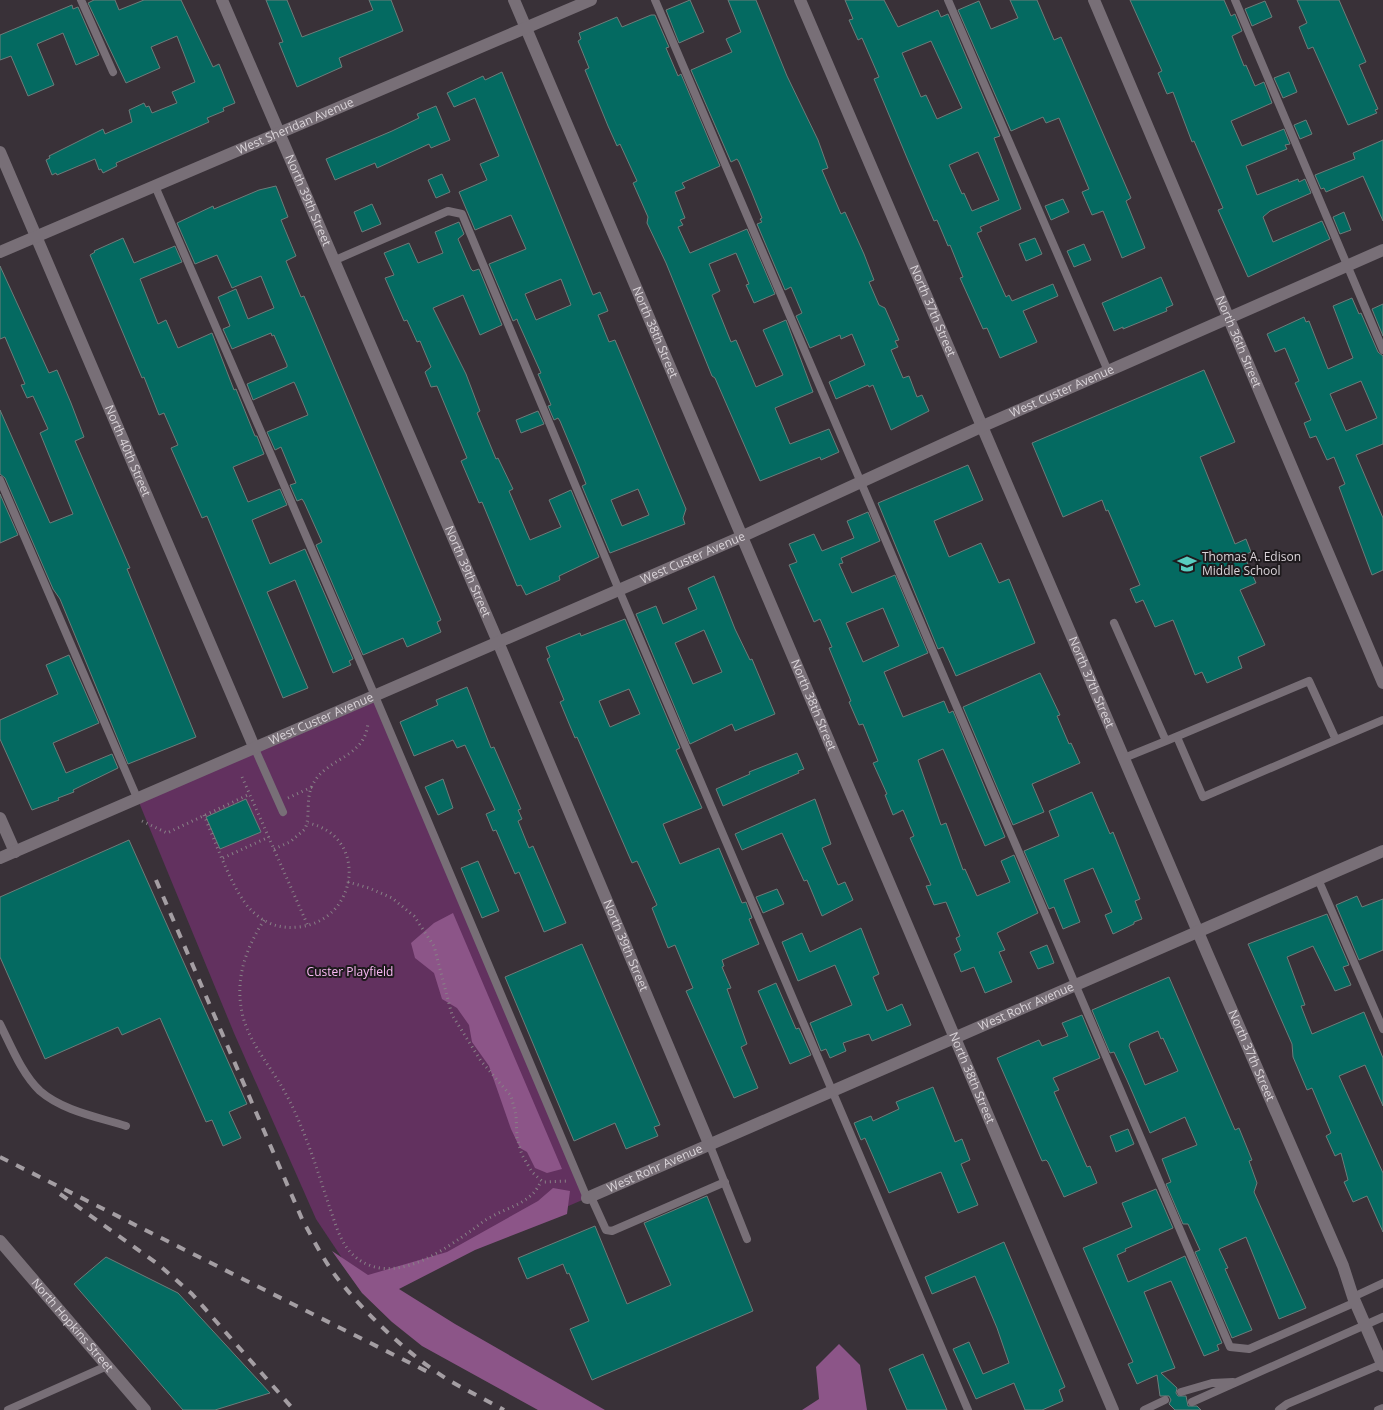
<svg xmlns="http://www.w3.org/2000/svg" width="1383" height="1410" font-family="'Open Sans',sans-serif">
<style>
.green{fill:#62315f}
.forest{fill:#8c5588}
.building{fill:#046a61;stroke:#6e7c7a;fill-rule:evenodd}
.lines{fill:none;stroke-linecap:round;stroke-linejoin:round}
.path{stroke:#888187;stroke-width:3;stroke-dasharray:1 4;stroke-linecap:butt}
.service{stroke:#786f77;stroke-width:8}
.minor{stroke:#786f77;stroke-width:12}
.secondary{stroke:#786f77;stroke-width:12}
.rail{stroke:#a49ea3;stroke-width:4;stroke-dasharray:9 9;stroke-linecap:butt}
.labels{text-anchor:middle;stroke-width:4;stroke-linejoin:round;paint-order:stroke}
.street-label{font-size:12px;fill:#dad4d9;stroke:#1e1a1d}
.poi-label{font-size:12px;fill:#dad4d9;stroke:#1e1a1d;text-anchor:start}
.park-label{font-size:12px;fill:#f9b8f3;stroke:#1e1a1d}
</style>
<rect width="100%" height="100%" fill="#393138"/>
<!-- green -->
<path class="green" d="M375 696 587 1198 383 1286 356 1279 316 1219 234 1033 138 800Z"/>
<!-- forest -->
<path class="forest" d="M453 913 562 1169 547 1173 535 1168 527 1152 520 1148 511 1129 489 1066 472 1042 469 1025 457 1008 442 999 434 973 415 958 411 943 434 923Z
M553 1188 570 1191 567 1214 475 1250 399 1289 455 1324 605 1410H538L422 1346 392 1322 362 1293 332 1251 368 1275 447 1252 538 1201Z
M839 1344 860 1365 867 1410H802L819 1399 816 1367Z"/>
<!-- building -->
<path class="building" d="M94 0H115L119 10 144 0H181L213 67 219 64 235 103 223 108 224 111 207 118 209 122 116 163 117 166 103 173 101 169 99 170 95 159 57 175 56 173 52 175 46 160 50 158 49 156 103 129 105 134 132 122 129 110 144 103 146 107 149 106 152 113 177 103 172 92 195 82 177 36 151 47 160 68 126 83 88 3Z
M266 0H287L302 37 373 10 369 0H391L403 31 339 58 342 67 297 87 279 43 283 42Z
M690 0 704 32 679 43 666 10Z
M728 0H756L787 76 818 140 828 168 822 170 841 214 845 212 864 254 874 280 869 282 879 305 885 308 899 340 895 341 898 347 891 350 903 378 909 376 917 397 922 395 929 411 891 430 873 385 869 387 868 385 836 399 829 382 865 365 852 334 841 339 840 335 810 348 796 316 802 313 791 287 785 290 757 224 762 222 760 219 762 218 752 193 739 162 737 159 731 162 691 70 732 52 726 39 741 32Z
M845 0H884L898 27 938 10 941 17 948 14 1000 136 994 138 1021 209 980 227 982 231 977 233 1006 297 1009 295 1012 301 1053 284 1058 296 1023 311 1037 342 1000 358 987 328 983 329 960 278 963 277 950 245 948 246 937 220 934 221 907 158 874 79 879 77 862 38 858 40 849 20 853 19ZM931 41 962 108 937 119 926 95 921 97 902 53ZM978 152 999 200 972 211 964 193 962 194 949 165Z
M1010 0H1037L1054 40 1061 37 1131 198 1126 201 1145 248 1122 258 1103 211 1092 215 1082 192 1089 189 1059 118 1046 123 1043 117 1011 131 958 10 979 1 991 29 1018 18Z
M1130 0H1224L1231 16 1235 14 1242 31 1232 36 1244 66 1246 65 1255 86 1264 82 1272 103 1231 121 1242 146 1284 129 1290 144 1285 145 1287 149 1246 166 1257 195 1298 179 1299 182 1305 179 1311 193 1270 211 1263 217 1273 242 1322 221 1330 239 1248 277 1218 210 1223 208 1194 141 1192 142 1173 92 1167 94 1158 73 1162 71Z
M1297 0H1339L1366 62 1359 65 1378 109 1375 110 1377 113 1348 125 1313 47 1308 49 1299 27 1307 23Z
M1265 1 1272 17 1252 26 1245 9Z
M72 5 73 9 78 7 99 55 76 65 63 33 37 44 54 85 28 96 11 56 0 60V35Z
M651 15H655L669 47 666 48 678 76 681 74 720 166 682 183 685 188 675 192 685 218 680 220 683 225 678 227 690 253 747 229 775 294 754 303 746 285 749 284 736 253 709 264 720 291 712 295 731 342 736 340 756 387 783 375 763 330 786 320 813 392 775 408 790 444 829 429 839 452 821 460 820 457 760 481 715 378 712 376 666 263 647 223 648 217 633 183 637 181 620 144 617 146 608 126 585 70 589 68 578 41 581 39 579 33 617 17 622 27Z
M502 72 593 295 600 292 608 311 598 315 609 342 615 340 686 509 683 518 685 524 610 553 582 486 586 484 579 466 560 421 558 418 554 420 548 406 551 405 538 374 541 373 518 322 517 319 513 321 489 264 526 249 511 215 475 230 459 192 487 180 480 164 499 156 475 98 454 107 447 93 483 76 485 80ZM561 279 571 305 536 320 525 294ZM638 489 649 515 622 526 611 500Z
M1289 72 1297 92 1283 98 1274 78Z
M436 106 450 140 431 148 429 144 377 168 375 163 335 180 326 159 392 131 419 118 417 114Z
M1306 120 1312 134 1300 139 1294 125Z
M1383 140V221L1363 176 1326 192 1324 188 1321 189 1315 175 1355 159 1353 153Z
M442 174 450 192 436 198 428 180Z
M276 186 288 217 281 220 296 256 286 261 301 297 304 296 441 620 437 622 441 632 407 647 403 638 363 655 316 545 322 542 304 502 302 499 297 501 290 485 296 483 281 447 275 450 267 432 308 415 296 386 294 382 253 400 247 384 287 367V365L274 335 272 336 271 333 232 349 223 329 230 326 218 297 236 289 248 319 274 308 261 276 232 288 217 255 195 264 177 223 213 206 214 209 259 190Z
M1063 199 1069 212 1051 220 1045 206Z
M372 204 381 224 362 232 354 212Z
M1344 212 1351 230 1340 234 1333 217Z
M459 222 464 234 458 239 471 269 473 271 479 269 502 325 480 335 463 295 433 308 466 374 480 411 477 413 496 459 498 458 513 489 509 491 530 540 561 527 549 500 571 490 599 557 559 576 560 580 526 595 521 585 517 586 482 502 479 503 461 461 467 458 437 386 431 387 425 372 431 367 420 341 417 342 407 320 404 321 385 278 394 275 384 253 409 243 418 263 443 253 435 232Z
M123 238 134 263 175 246 182 262 140 279 158 324 166 320 178 348 212 333 234 390 236 389 255 436H257L264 454 233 467 248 502 280 489 287 505 252 520 270 564 305 549 353 659 349 661 351 665 333 673 295 580 267 592 308 688 283 698 207 516 202 518 171 448 178 445 164 413 159 415 144 377 142 378 90 255 95 252 94 251Z
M1035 238 1042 254 1026 261 1019 244Z
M1084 244 1091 260 1074 267 1067 251Z
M0 266 49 373 57 370 71 403 84 437 75 441 130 568 127 569 196 737 128 764 60 599 53 589 5 478 0 474V410L50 523 73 514 40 433 48 429 33 396 27 398 21 385 25 384 5 337 0 339Z
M1161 277 1173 305 1166 308 1167 311 1123 329V327L1114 331 1102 303Z
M1352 298 1359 314 1361 313 1378 352 1383 356V444L1356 455 1383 518V570L1372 575 1339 487 1345 484 1334 457 1327 460 1316 436 1310 438 1304 423 1311 420 1295 383 1299 381 1285 348 1275 352 1267 334 1304 317 1306 322 1309 321 1328 369 1353 358 1333 306ZM1361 381 1377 418 1346 431 1330 394Z
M1383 304V336L1372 309Z
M1204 370 1235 442 1200 457 1235 544 1246 539 1251 552 1244 555 1256 583 1240 590 1265 645 1238 657 1242 668 1207 683 1202 672 1195 675 1173 620 1155 627 1143 600 1136 603 1130 589 1140 585 1108 510 1106 511 1102 500 1063 517 1032 443Z
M538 411 544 424 521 433 516 420Z
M968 465 983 500 934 521 949 557 981 543 999 583 1009 579 1035 643 956 676 943 647 938 649 878 503Z
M0 494 18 535 0 543Z
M868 512 880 541 841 558 843 563 839 564 852 593 895 575 928 653 884 672 903 717 944 701 949 713 953 711 1005 837 985 846 943 749 918 760 941 825 946 823 963 870 965 869 977 896 1010 882 1001 861 1014 855 1038 913 997 933 1005 950 999 952 1012 982 985 993 974 967 961 972 954 954 961 950 956 938 960 936 946 902 934 905 926 886 931 885 910 838 914 836 903 810 893 815 885 795 887 794 873 763 878 761 863 724 859 725 849 702 851 701 829 648 832 647 820 619 814 622 789 565 797 562 789 544 814 534 822 551 854 538 847 521ZM883 608 899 646 863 662 846 623Z
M714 576 735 629 750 660 752 659 775 714 735 731 732 724 690 744 636 614 656 606 663 624 697 609 688 588ZM704 630 722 672 693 684 675 643Z
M625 619 680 748 676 750 702 808 663 824 665 829 680 864 719 848 742 903 746 902 752 918 749 919 759 944 722 960 724 966 722 967 731 988 727 989 747 1044 741 1047 758 1088 734 1098 686 991 693 988 675 945 668 948 652 908 657 905 637 861 632 863 577 737 575 738 560 702 564 700 547 659 550 657 546 647 580 633 581 636ZM629 689 640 714 610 727 599 701Z
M69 655 99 723 53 743 66 773 112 754 118 768 73 790 74 792 58 798 59 800 32 810 0 739V720L58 694 46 665Z
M1040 673 1060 715 1057 716 1069 744 1071 743 1080 763 1032 784 1044 812 1013 825 963 707Z
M467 687 491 748 494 747 521 809 518 810 522 819 518 821 529 848 533 846 566 923 544 932 519 872 515 874 496 830 493 831 486 814 495 810 465 745 457 748 453 740 414 756 400 722 438 705 436 700Z
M797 753 804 769 798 771 799 773 723 806 716 789 750 774 749 772Z
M443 779 453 808 438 815 425 787Z
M1092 792 1110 834 1113 832 1140 899 1135 901 1142 919 1134 922V924L1113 934 1105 915 1112 912 1093 868 1064 880 1080 922 1063 929 1054 907 1049 909 1024 851 1059 836 1049 811Z
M246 799 261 832 220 849 206 817Z
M815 799 831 844 822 848 838 885 845 882 853 900 822 916 807 880 804 881 782 833 742 850 735 834Z
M129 840 247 1104 229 1112 241 1138 223 1146 212 1120 206 1122 160 1018 122 1035 118 1027 45 1059 0 957V897Z
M478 861 499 911 482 918 461 868Z
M777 889 784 904 763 913 756 897Z
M1357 896 1362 907 1383 899V950L1359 960 1336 905Z
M1327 914 1349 965 1343 967 1351 985 1335 991 1313 946 1287 957 1305 1005 1301 1006 1312 1034 1364 1012 1383 1058V1106L1365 1065 1339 1076 1383 1173V1232L1367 1196 1353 1202 1344 1182 1348 1180 1341 1153 1335 1156 1326 1136 1331 1133 1312 1088 1307 1090 1293 1057 1292 1044 1248 944Z
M861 928 879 974 873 977 887 1011 902 1004 911 1025 872 1041 869 1034 843 1043 846 1051 830 1058 826 1049 821 1051 810 1023 852 1005 835 965 798 981 782 942 802 933 810 952Z
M582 944 660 1125 654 1127 658 1136 626 1149 615 1123 574 1141 505 977Z
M1047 945 1054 963 1038 969 1030 952Z
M1169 977 1235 1130 1239 1128 1252 1160 1249 1161 1257 1183 1254 1192 1306 1308 1279 1319 1246 1237 1219 1249 1228 1268 1225 1269 1252 1330 1232 1338 1195 1252 1200 1250 1188 1224H1183L1166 1184 1171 1182 1162 1159 1197 1145 1185 1117 1150 1133 1127 1080 1114 1052 1110 1053 1092 1010ZM1158 1031 1161 1039 1163 1038 1178 1071 1145 1085 1129 1046 1130 1043Z
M776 983 796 1029 799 1028 811 1055 790 1064 758 991Z
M1082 1015 1100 1058 1053 1078 1059 1090 1054 1092 1087 1167 1090 1166 1097 1183 1064 1197 1048 1162 1046 1160 1042 1161 997 1058 1039 1040 1042 1046 1068 1036 1062 1023Z
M933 1087 955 1142 962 1139 970 1160 961 1164 978 1205 958 1213 941 1172 889 1193 865 1138 861 1140 854 1123 871 1116 873 1121 899 1109 896 1102Z
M1128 1129 1134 1144 1116 1152 1110 1136Z
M1156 1189 1173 1228 1125 1249 1126 1251 1117 1255 1128 1282 1185 1256 1222 1343 1217 1345 1219 1350 1204 1356 1171 1281 1144 1292 1175 1368 1161 1373 1177 1388 1176 1393 1178 1396H1186L1188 1406H1197L1201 1410H1175L1169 1404 1171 1400 1169 1396H1160L1157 1375 1137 1384 1128 1364 1133 1362 1083 1248 1132 1227 1122 1203Z
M707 1196 753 1311 592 1380 570 1329 589 1321 569 1273 567 1274 563 1264 527 1279 518 1258 595 1226 627 1304 671 1285 644 1223Z
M1004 1242 1065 1387 1059 1390 1063 1401 1042 1410H1025L1014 1383 976 1399 953 1349 969 1342 983 1374 1009 1363 997 1328 975 1276 932 1294 925 1277Z
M106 1257 178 1293 270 1393 215 1410H183L74 1284Z
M923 1354 947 1410H907L889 1369Z"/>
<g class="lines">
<!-- path -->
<path class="path" d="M242 777 308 926
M288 798 312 787
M204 815C215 841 233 892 251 910 265 924 280 929 299 927 359 920 369 836 308 823
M142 821 167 833 250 794
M274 849 290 842 305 829C311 815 305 798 313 784 327 757 366 758 368 722
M223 858 269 837
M348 882 369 888 392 898 414 916 434 946 452 1015 481 1061 511 1096 516 1115 517 1138 522 1155 532 1172 543 1182 569 1181
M264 920C245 950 234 981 243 1017 251 1046 273 1069 287 1096 308 1136 320 1180 335 1223 341 1241 350 1258 369 1265 404 1279 445 1249 472 1230 478 1226 484 1220 491 1217 510 1206 532 1203 541 1181"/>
<!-- service -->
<path class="service" d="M81 0 113 72
M655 0C848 448 1037 898 1230 1347L1249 1349 1356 1302
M948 0 1108 371
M1235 0 1383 350
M155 186 375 696 587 1198
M333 261 448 211 462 214 619 590 968 1410
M0 480 138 800
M1114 623 1166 741 1124 758
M1336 740 1383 720
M1166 741 1309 681 1336 740 1203 797 1177 737
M255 749 283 812
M1318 879 1383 1029
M0 1024C11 1046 22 1074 40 1091 63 1111 98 1117 126 1126
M710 1146 747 1239
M591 1197 606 1230 612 1231 725 1182
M1353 1297 1383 1283
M1181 1392 1212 1383 1233 1382
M1192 1402 1383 1317
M8 1410 107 1366
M1144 1410 1165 1400
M1279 1410 1287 1404 1382 1364
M1378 1410 1383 1408"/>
<!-- minor -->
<g class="minor">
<path id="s1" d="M222 0 498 642 710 1146"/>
<path id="s2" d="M514 0 1113 1410"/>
<path id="s3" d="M800 0 1207 953 1343 1266 1353 1297 1383 1366"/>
<path id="s4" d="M1094 0 1383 683"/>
<path id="s5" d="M0 152 255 749"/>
<path id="s6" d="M0 252 591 0"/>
<path d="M0 818 15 852"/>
<path id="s7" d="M0 858 741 537 983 426 1383 250"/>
<path id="s8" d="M587 1198 1383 851"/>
</g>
<!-- secondary -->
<path class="secondary" id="s9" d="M0 1241 145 1410"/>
<!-- rail -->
<path class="rail" d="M156 880 302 1219C314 1241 326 1265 342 1284 372 1320 410 1356 450 1381 468 1391 486 1400 504 1410
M0 1157 432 1374
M60 1194 158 1264 192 1294 294 1410"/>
</g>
<!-- icons -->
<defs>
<g id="school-bare" transform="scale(1.5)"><path d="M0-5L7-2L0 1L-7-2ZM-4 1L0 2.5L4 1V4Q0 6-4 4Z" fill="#58cec0" stroke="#1e1a1d" stroke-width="2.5" paint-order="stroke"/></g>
</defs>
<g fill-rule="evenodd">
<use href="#school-bare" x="1187" y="564"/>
</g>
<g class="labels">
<!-- street labels -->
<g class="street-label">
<text dy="4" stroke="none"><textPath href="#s6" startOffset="321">West Sheridan Avenue</textPath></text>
<text dy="4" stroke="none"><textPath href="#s1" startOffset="218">North 39th Street</textPath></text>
<text dy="4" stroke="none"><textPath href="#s3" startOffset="338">North 37th Street</textPath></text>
<text dy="4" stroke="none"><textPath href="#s2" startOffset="361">North 38th Street</textPath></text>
<text dy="4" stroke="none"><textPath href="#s4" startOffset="371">North 36th Street</textPath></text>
<text dy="4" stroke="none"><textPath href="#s7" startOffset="1160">West Custer Avenue</textPath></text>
<text dy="4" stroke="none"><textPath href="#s5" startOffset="325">North 40th Street</textPath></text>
<text dy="4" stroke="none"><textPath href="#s7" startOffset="755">West Custer Avenue</textPath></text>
<text dy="4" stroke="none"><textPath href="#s1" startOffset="622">North 39th Street</textPath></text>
<text dy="4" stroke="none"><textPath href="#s3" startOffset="742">North 37th Street</textPath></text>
<text dy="4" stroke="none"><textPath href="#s2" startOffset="766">North 38th Street</textPath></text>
<text dy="4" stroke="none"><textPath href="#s7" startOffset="350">West Custer Avenue</textPath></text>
<text dy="4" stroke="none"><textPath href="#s1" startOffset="1028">North 39th Street</textPath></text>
<text dy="4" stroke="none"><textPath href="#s8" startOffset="479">West Rohr Avenue</textPath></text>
<text dy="4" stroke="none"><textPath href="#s3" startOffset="1148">North 37th Street</textPath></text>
<text dy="4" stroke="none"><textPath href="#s2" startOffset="1171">North 38th Street</textPath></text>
<text dy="4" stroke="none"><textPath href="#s8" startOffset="74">West Rohr Avenue</textPath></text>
<text dy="4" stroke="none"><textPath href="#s9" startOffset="111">North Hopkins Street</textPath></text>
</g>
<!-- poi labels -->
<g class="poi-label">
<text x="1202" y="561">Thomas A. Edison<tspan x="1202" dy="14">Middle School</tspan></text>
</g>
<!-- park labels -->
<g class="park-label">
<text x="350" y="976">Custer Playfield</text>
</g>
</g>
</svg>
